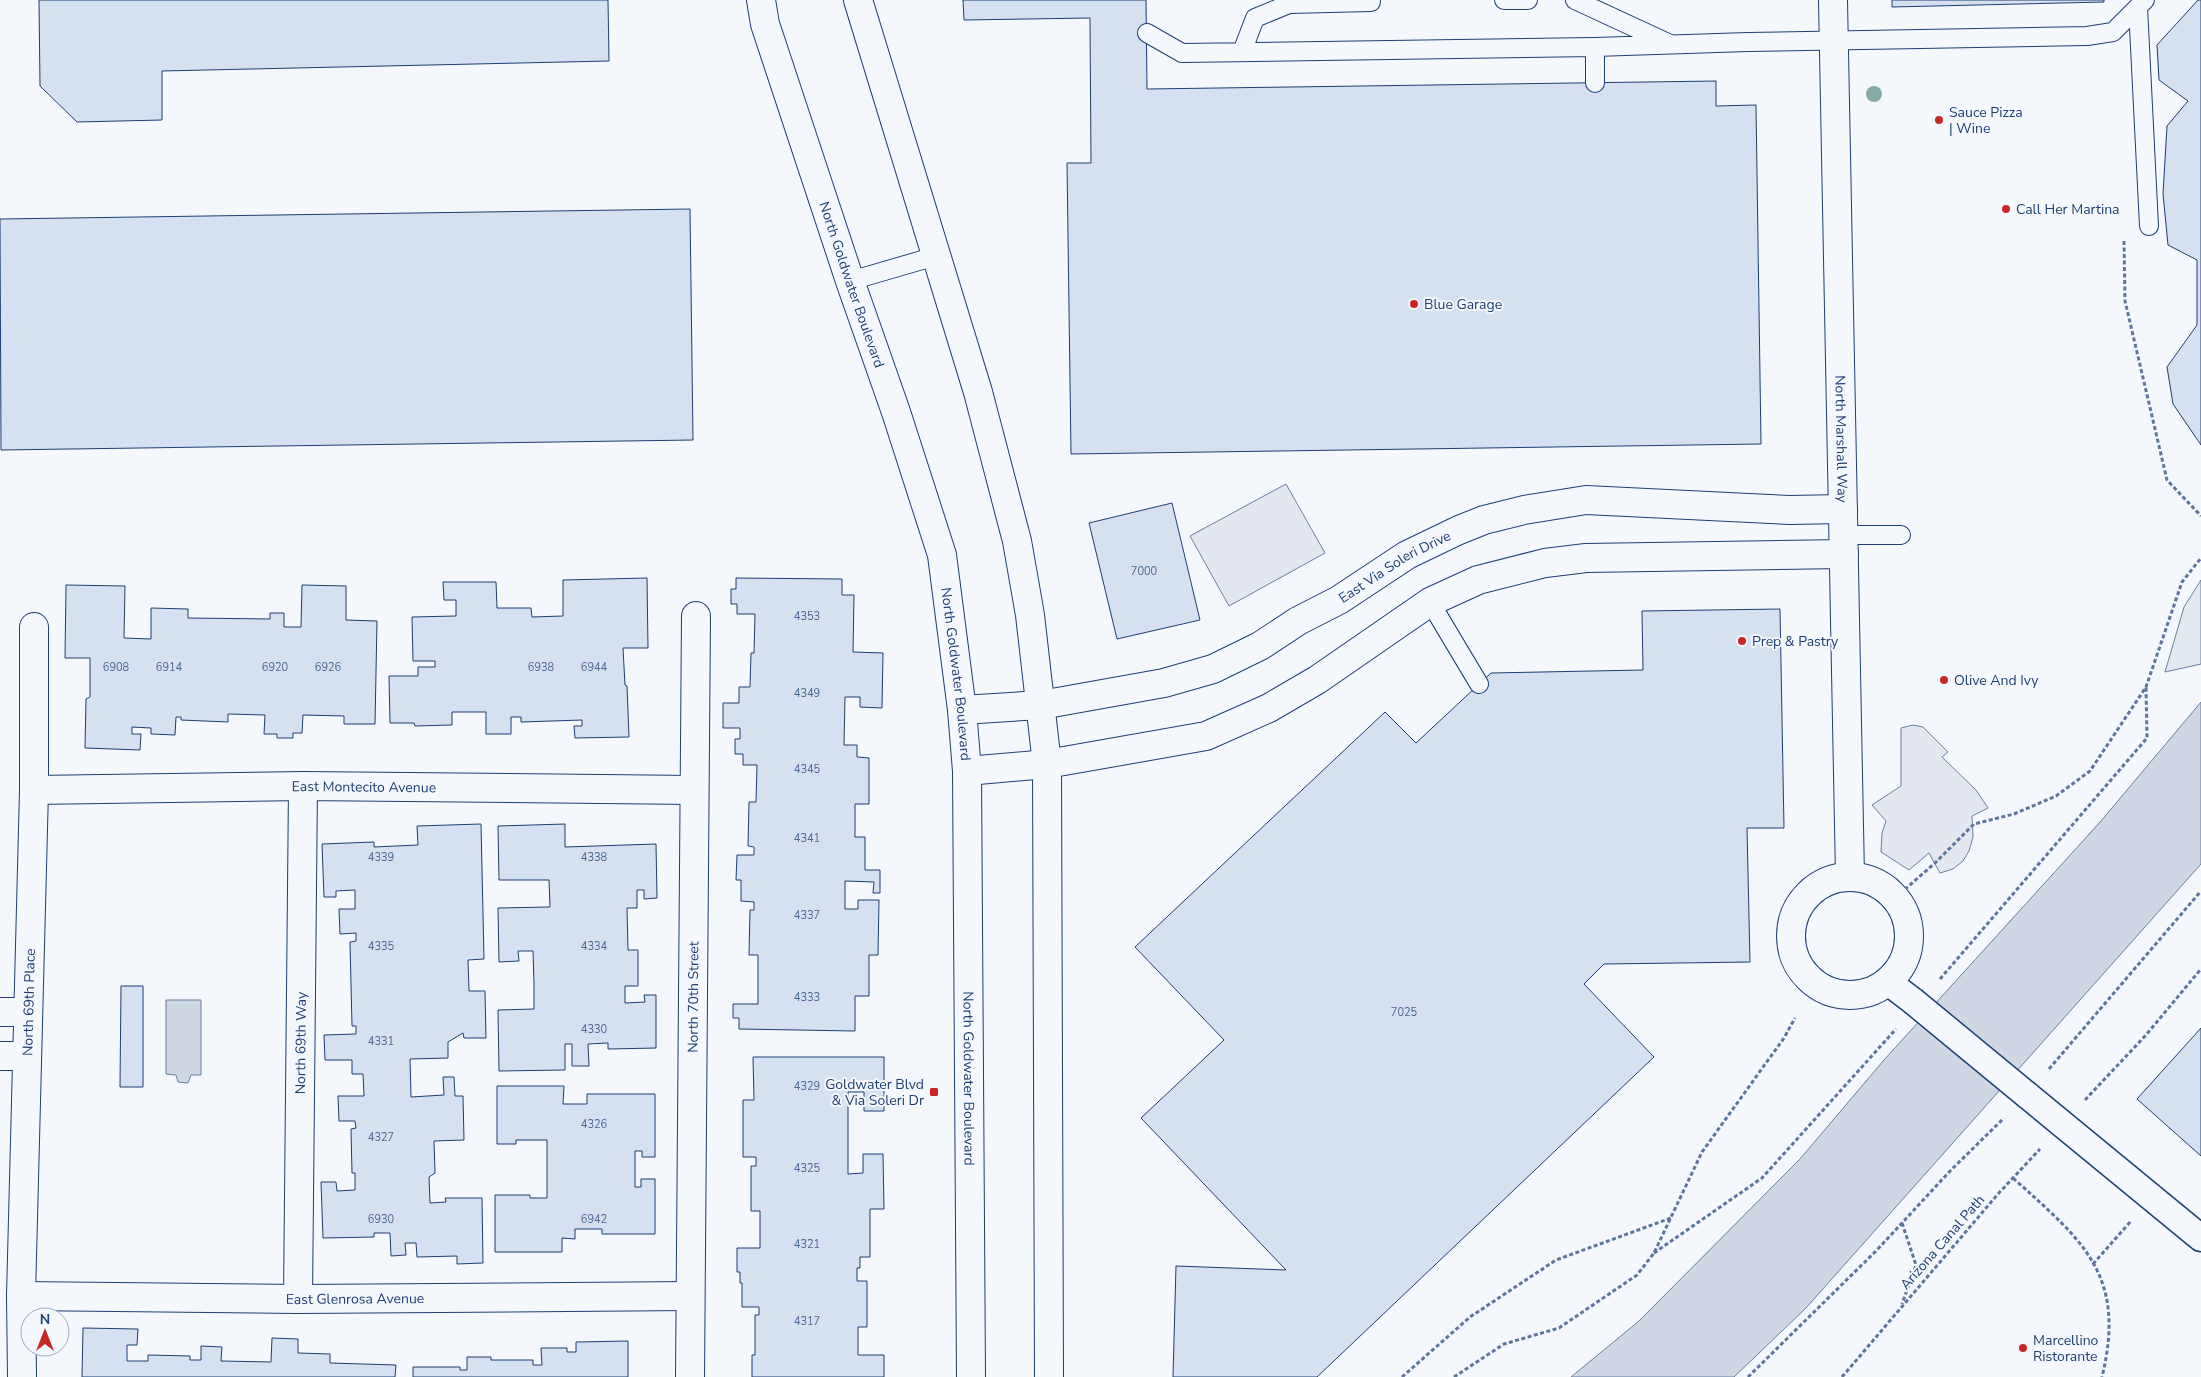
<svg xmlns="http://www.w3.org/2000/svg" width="2201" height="1377" font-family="'Nunito Sans',sans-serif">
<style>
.green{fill:#e3e9f0;stroke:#687fa3}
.parking{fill:#e3e8f0;stroke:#687fa3}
.water{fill:#cfd7e4;stroke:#687fa3}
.building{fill:#d5e0f0;stroke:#1d3f73}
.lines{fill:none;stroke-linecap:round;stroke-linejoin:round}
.service-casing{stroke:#1d3f73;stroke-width:20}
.pedestrian-casing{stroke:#1d3f73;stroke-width:29}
.minor-casing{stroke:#1d3f73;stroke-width:30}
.primary-casing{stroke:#1d3f73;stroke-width:30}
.path{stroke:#5e769c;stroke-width:3;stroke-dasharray:4 2.5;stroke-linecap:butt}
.service{stroke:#f4f7fb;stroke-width:18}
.pedestrian{stroke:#f4f7fb;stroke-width:26}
.minor{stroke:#f4f7fb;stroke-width:28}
.primary{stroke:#f4f7fb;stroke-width:28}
.pedestrian-bridge-casing{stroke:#1d3f73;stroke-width:29;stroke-linecap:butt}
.pedestrian-bridge{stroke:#f4f7fb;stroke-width:26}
.tree{fill:#86aba6}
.poi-dot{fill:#c62828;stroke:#f4f7fb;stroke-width:2}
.labels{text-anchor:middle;stroke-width:4;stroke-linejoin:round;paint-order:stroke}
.number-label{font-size:11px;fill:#4b6792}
.poi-label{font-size:14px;fill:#1d3f73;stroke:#f4f7fb;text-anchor:start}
.street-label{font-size:14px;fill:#1d3f73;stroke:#f4f7fb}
</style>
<rect width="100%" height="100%" fill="#f4f7fb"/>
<!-- green -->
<path class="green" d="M2201 580V664L2165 672 2184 607Z"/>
<!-- parking -->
<path class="parking" d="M1286 484 1325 553 1229 606 1190 536Z
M1913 725 1923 727 1948 752 1942 757 1976 790 1988 808 1972 816 1973 837 1969 851 1963 861 1953 869 1940 873 1929 853 1909 870 1881 852 1882 833 1886 821 1872 805 1901 786V728Z"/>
<!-- water -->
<path class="water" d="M2201 702V864L1806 1308 1734 1377H1571L1639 1321 1800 1159 1884 1060 2101 821Z
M166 1000H201V1075H191L188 1083 178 1082 176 1075 166 1074Z"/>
<!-- building -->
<path class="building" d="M39 0H608L609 61 162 71V120L77 122 40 86Z
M963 0H1146L1147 89 1716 81V106L1756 105 1761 444 1071 454 1067 163H1091L1090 18 964 20Z
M1892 0H2104V2L1892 7Z
M2198 0H2201V445L2173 404 2167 367 2197 325V260L2168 245 2163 194 2167 126 2188 101 2159 80 2157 45Z
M690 209 693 440 1 450 0 219Z
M1172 503 1200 620 1117 639 1089 523Z
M647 578 648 648H623L625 685 627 686 629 737 575 738 574 726H582V720L521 722V717H511V734H486V712H452V725L415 726 414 723H390L389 676H418V667H435V661H413L412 617 456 616V600H444L443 582H496L497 608H531L532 617 563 616V580Z
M736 578 842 579V595H854L853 652 883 653 882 708 860 707V697H845L844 745H857V757L869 758V804H855V837H865V870H880V893H873L874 882 845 881V909H858V900H879L878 955H869V996H855V1031L739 1029V1018H733V1004H758V955H749L750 910H754V902L741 901V880H736L737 855H754V847L748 846 749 802H756L757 765H743V754H735V739H740V728H723V703H739V687H750L751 653H754L755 614H737V604H731V589H736Z
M66 585 125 586 124 638 151 639V608L188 609V618L270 619V613H284V627H301L302 585 346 586V620L377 621 375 724H344V716L303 715 302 733H293V738H277V734H264L265 715 228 714V722L181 720V717H176L175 735 151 734V728L132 727V734H141L140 750 85 748 86 699 90 697V658H65Z
M1780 609 1784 828H1747L1750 962 1604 964 1584 984 1654 1057 1317 1377H1173L1176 1266 1286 1270 1141 1118 1224 1040 1135 947 1385 712 1416 743 1491 673 1643 670 1642 611Z
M481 824 484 959 468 960 469 991H485L486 1038H464L463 1033 448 1042V1058L410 1059 411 1097 444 1095 443 1077H454L455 1096H463L464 1140 434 1141 435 1173 429 1177 430 1203 446 1202 445 1198H482L483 1263 457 1264V1256L417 1257 416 1243H405L406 1255 391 1256 390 1233H374V1237L323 1238 321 1182H336L337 1191 355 1190V1173H352L351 1129 356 1128 355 1121H339L338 1096H364L363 1074H352V1060H325L324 1035 356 1034V1026H352L350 942 356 941V933L340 934 339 909H355V890L336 891V897H324L322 844 374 842V847L418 845 417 826Z
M565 824V847L656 844 657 898 644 899V890H637V908H627L628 950H638V986H625V1003L645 1002 644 995H656V1048L608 1049V1043L588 1044 589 1066H572V1044H565V1070L499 1071 498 1010 534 1009V984L533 951H518L519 961 499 962 498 908 550 907 549 880H499L498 826Z
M121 986H143V1087H120Z
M2201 1028V1156L2137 1099Z
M753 1057H884V1111H864V1092H848V1174L863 1173V1154H883L884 1209H870V1257H860V1268H857V1281H867V1327H858V1355H884V1377H752V1355H755V1315H759V1307H742V1283H740V1272H737V1248H760V1211H751V1166H756V1157H743V1100H754Z
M497 1086H564L563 1104H587V1094H655V1157H642V1151H635V1187H641V1179H655V1234H602V1229H575V1239L562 1238V1252H495V1195H530V1198H547V1140H516V1144H497Z
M83 1328 138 1329 137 1345H127V1361H148V1355L190 1356V1360H201V1346L222 1347 221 1361 271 1362 272 1338 298 1339V1353L330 1354V1363L396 1365 395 1377H82Z
M628 1341V1377H413V1367H460V1370H467V1357H491V1360H533V1365H542L541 1348H567V1352H576V1342Z"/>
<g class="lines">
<!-- service casing -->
<g class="service-casing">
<path id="service" d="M1504 0H1528
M1575 0 1670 44
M2138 7 2149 226
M1147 33 1182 53 1595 47 1748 42 2087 36 2113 32 2145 0
M1595 47V83
M1242 52 1255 18 1289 4 1371 2
M850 281 936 256
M1844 535H1901
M1430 602 1479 684"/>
</g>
<!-- pedestrian casing -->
<g class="pedestrian-casing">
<path id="pedestrian" d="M1888 982 1913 1001
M2027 1095 2201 1238"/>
</g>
<!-- minor casing -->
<g class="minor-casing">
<g id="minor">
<path id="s1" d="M1833 0 1850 877"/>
<path id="s2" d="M962 710 1041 705 1164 683 1213 669 1260 646 1298 621 1339 600 1407 555 1459 530 1484 520 1524 510 1586 500 1790 510 1843 509"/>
<path d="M967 771 1047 764 1206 736 1269 708 1317 680 1430 602 1478 580 1545 563 1586 558 1844 554"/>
<path id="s3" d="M34 790 303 786 694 790"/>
<circle cx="1850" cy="936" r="59"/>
<path d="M0 1012H27"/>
<path d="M0 1056H26"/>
<path id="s4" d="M21 1296 298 1299 690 1296"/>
<path id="s5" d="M298 1299 303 786"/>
<path id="s6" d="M22 1377 21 1296 34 790V627"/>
<path id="s7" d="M690 1377 696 616"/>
</g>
</g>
<!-- primary casing -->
<g class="primary-casing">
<g id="primary">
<path id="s8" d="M761 0 765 24 850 281 896 412 942 555 962 710 967 771 971 1377"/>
<path d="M858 0 978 392 1017 541 1030 615 1047 764 1049 1377"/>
</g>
</g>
<!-- path -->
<path class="path" d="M2124 241 2125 301 2167 480 2201 516
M1895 898 1935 863 1974 824 2014 814 2056 796 2090 771 2146 687 2182 582 2201 558
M1940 979 2147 738 2146 687
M2049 1069 2201 891
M2085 1100 2146 1035 2201 969
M2013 1178C2083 1241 2127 1275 2102 1377
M1902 1223 1916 1265 1902 1304
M1654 1253 1762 1178 1896 1029
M2093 1264 2131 1221
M1402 1377 1470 1317 1556 1260 1671 1218
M1454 1377 1504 1344 1559 1328 1637 1275 1654 1253 1702 1152 1784 1038 1795 1018
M1748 1377 1876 1251 1951 1170 2004 1118
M1842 1377 1998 1194 2040 1149"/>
<!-- service -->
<use href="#service" class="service"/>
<!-- pedestrian -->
<use href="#pedestrian" class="pedestrian"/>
<!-- minor -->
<use href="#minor" class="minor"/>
<!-- primary -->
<use href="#primary" class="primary"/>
<!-- pedestrian-bridge casing -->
<g class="pedestrian-bridge-casing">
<path id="pedestrian-bridge" d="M1913 1001 2027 1095"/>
</g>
<!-- pedestrian-bridge -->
<use href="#pedestrian-bridge" class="pedestrian-bridge"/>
</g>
<!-- trees -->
<circle class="tree" cx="1874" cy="94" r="8"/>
<!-- markers -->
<g class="poi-dot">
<circle cx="1939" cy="120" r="5"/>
<circle cx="2006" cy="209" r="5"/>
<circle cx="1414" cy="304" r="5"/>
<circle cx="1742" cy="641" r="5"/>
<circle cx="1944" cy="680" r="5"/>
<rect x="929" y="1087" width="10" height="10" rx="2.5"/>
<circle cx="2023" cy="1348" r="5"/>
</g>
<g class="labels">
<!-- number labels -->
<g class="number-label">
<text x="1144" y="575">7000</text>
<text x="807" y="620">4353</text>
<text x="116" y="671">6908</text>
<text x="169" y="671">6914</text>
<text x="275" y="671">6920</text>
<text x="328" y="671">6926</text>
<text x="541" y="671">6938</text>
<text x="594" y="671">6944</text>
<text x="807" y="697">4349</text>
<text x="807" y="773">4345</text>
<text x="807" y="842">4341</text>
<text x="381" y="861">4339</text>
<text x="594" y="861">4338</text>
<text x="807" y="919">4337</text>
<text x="381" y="950">4335</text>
<text x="594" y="950">4334</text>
<text x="807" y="1001">4333</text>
<text x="1404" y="1016">7025</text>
<text x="594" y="1033">4330</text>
<text x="381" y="1045">4331</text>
<text x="807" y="1090">4329</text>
<text x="594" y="1128">4326</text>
<text x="381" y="1141">4327</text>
<text x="807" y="1172">4325</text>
<text x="381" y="1223">6930</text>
<text x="594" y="1223">6942</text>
<text x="807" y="1248">4321</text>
<text x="807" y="1325">4317</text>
</g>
<!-- poi labels -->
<g class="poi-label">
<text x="1949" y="117">Sauce Pizza<tspan x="1949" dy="16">| Wine</tspan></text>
<text x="2016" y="214">Call Her Martina</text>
<text x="1424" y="309">Blue Garage</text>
<text x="1752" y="646">Prep &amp; Pastry</text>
<text x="1954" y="685">Olive And Ivy</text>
<text x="924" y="1089" text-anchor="end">Goldwater Blvd<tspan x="924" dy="16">&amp; Via Soleri Dr</tspan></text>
<text x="2033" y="1345">Marcellino<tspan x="2033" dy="16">Ristorante</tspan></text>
</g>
<!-- street labels -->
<g class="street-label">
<text dy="5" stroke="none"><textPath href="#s8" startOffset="299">North Goldwater Boulevard</textPath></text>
<text dy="5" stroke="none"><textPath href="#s1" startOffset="439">North Marshall Way</textPath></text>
<text dy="5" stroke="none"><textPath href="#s2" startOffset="464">East Via Soleri Drive</textPath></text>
<text dy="5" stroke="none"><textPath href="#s8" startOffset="704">North Goldwater Boulevard</textPath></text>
<text dy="5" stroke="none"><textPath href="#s3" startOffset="330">East Montecito Avenue</textPath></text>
<text dy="5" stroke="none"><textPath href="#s7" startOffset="380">North 70th Street</textPath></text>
<text dy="5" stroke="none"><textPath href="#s6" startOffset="375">North 69th Place</textPath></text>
<text dy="5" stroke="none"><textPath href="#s5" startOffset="256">North 69th Way</textPath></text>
<text dy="5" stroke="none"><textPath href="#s8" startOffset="1109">North Goldwater Boulevard</textPath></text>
<text transform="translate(1942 1242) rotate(-49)" y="5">Arizona Canal Path</text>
<text dy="5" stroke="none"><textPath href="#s4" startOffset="334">East Glenrosa Avenue</textPath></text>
</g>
</g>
<!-- north arrow -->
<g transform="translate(45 1332)"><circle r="24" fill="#f4f7fb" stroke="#9eadc5"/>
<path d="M0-4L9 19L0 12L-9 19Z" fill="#c62828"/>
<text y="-8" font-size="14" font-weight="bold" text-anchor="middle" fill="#1d3f73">N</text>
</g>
</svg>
